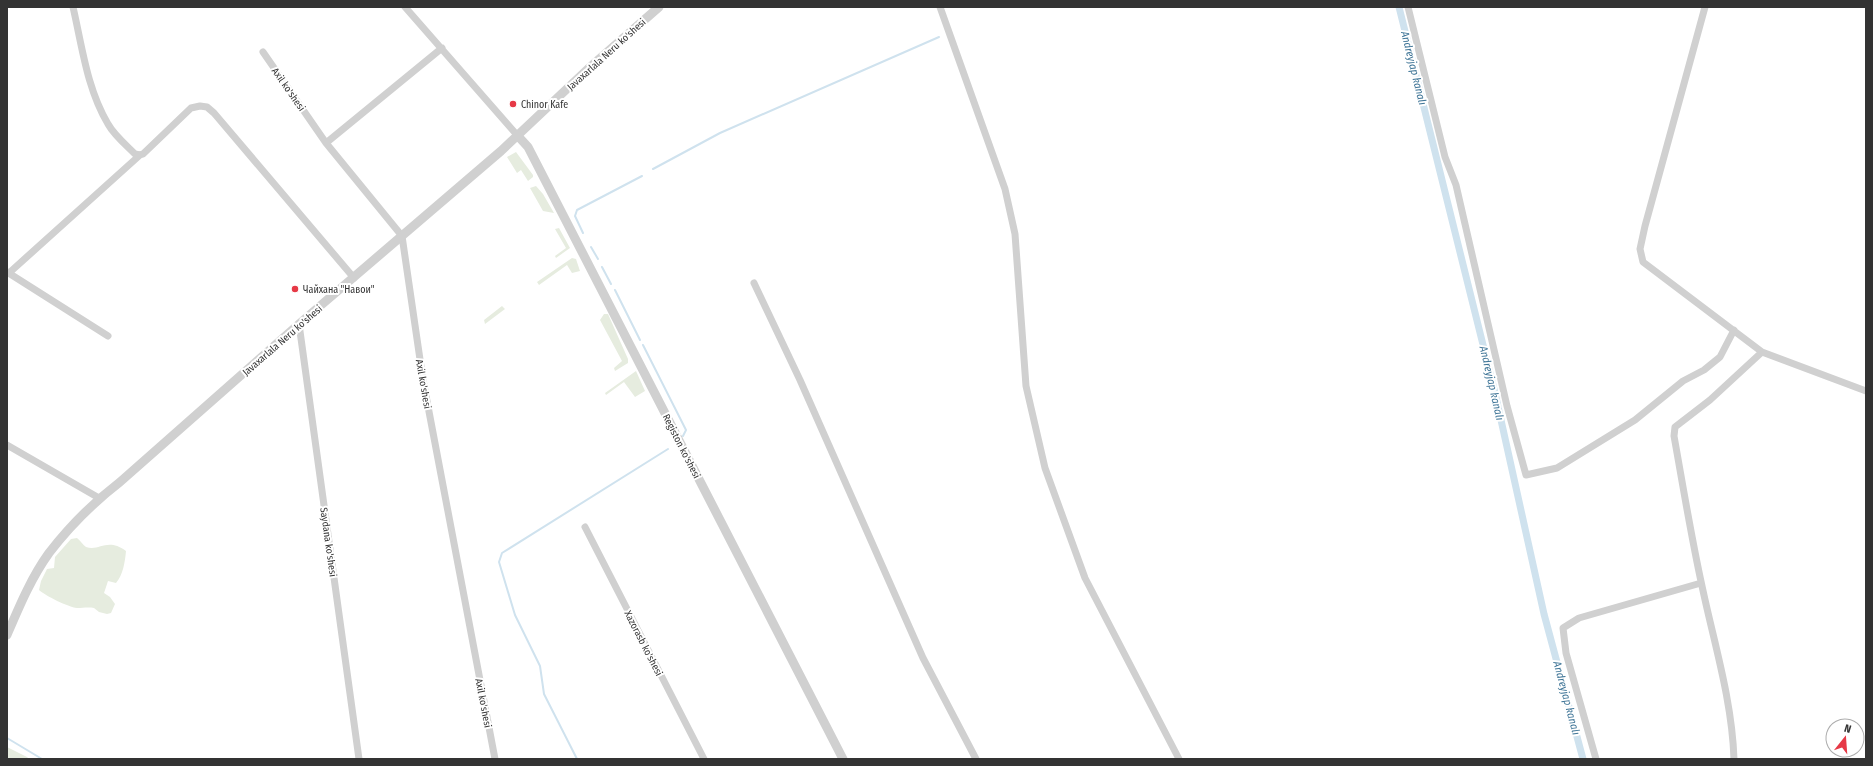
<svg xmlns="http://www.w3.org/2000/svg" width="1873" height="766" font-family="'Fira Sans Condensed',sans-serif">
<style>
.green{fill:#e6ecdf}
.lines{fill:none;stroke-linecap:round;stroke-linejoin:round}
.stream{stroke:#cfe2ee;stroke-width:2}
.canal{stroke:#cfe2ee;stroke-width:7}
.minor{stroke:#d0d0d0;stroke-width:7}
.tertiary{stroke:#d0d0d0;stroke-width:9}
.poi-dot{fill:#e63946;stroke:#fff;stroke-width:1.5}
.labels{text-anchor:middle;stroke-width:4;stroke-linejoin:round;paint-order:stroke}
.street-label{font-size:10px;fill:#333;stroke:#fff}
.poi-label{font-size:10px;fill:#333;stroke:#fff;text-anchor:start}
.water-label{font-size:11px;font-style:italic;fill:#3f7597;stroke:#fff}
</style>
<rect width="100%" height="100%" fill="#fff"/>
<!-- green -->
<path class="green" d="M516 152 533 175V177L528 181 521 170 517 173 507 157Z
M536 186 543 194 554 213 543 211 530 188Z
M559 228 570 248 556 258 555 256 566 248 555 229Z
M572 258 576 259 580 271 572 273 567 265 539 285 537 282Z
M502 306 505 309 485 324 484 320Z
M604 314H608L628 359V363L615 371 614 368 622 361 600 320Z
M636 371 645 391 635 397 624 382 606 395 605 393Z
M77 538C81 541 83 545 86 547 99 552 107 537 126 551 125 562 123 575 116 583L108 581 104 593 110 597 115 604 111 613 107 614 99 612 94 608C88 607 83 608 77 608 68 607 46 596 39 590L41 581 47 569 54 568 55 557 71 539Z
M7 747 27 757 29 759H7Z"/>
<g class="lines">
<!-- stream -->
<path class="stream" d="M653 169 720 133 939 37
M583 233 575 216 577 210 642 176
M591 247 598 259
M602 267 611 284
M615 290 640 340
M643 345 686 430 683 436
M7 738 42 759
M577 759 544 694 540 666 515 615 499 562 502 553 668 449"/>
<!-- canal -->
<path class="canal" d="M1399 7 1495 393 1544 614 1583 759"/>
<!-- minor -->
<path class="minor" d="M73 7C82 46 87 89 108 124 114 135 126 145 135 154L140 155 143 154 191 108 200 106 207 107 214 113 354 278
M405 7 517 135
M940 7 1005 189 1015 234 1026 386 1045 468 1085 578 1179 759
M1408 7 1445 157 1456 185 1507 406 1526 475 1557 468 1635 420 1683 381 1704 370 1720 357 1734 330
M1705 7 1645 226 1640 249 1643 262 1762 352
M263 52 326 143 402 236 423 380 495 759
M326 143 442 48
M7 272 108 336
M9 273 140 155
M754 283 800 380 923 658 976 759
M299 324 359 759
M7 445 99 498
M585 527 704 759
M1596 759 1566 653 1563 628 1579 618 1701 583
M1734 759C1732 700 1714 643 1702 586 1691 536 1683 486 1674 436L1675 427 1710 400 1762 352 1866 391"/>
<!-- tertiary -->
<path class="tertiary" d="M517 135 528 147 843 759
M7 635C19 607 31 578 49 553 69 527 94 502 120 482L299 324 501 151 588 69 659 7"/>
</g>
<!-- markers -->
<g class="poi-dot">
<circle cx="513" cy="104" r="4"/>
<circle cx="295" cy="289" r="4"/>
</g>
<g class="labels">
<!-- street labels -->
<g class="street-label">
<text transform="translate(606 54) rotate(-42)" y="4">Javaxarlala Neru ko'shesi</text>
<text transform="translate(289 89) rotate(55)" y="4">Axil ko'shesi</text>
<text transform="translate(282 340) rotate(-41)" y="4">Javaxarlala Neru ko'shesi</text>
<text transform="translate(424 384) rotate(80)" y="4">Axil ko'shesi</text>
<text transform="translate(682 446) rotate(63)" y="4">Registon ko'shesi</text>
<text transform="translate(329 542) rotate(82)" y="4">Saydana ko'shesi</text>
<text transform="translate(644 643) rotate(63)" y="4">Xazorasb ko'shesi</text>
<text transform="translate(484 703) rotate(79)" y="4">Axil ko'shesi</text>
</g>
<!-- poi labels -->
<g class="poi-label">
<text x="521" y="108">Chinor Kafe</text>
<text x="303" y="293">Чайхана "Навои"</text>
</g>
<!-- water labels -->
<g class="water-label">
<text transform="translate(1414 68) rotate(76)" y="4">Andreyjap kanalı</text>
<text transform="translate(1492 383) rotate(77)" y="4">Andreyjap kanalı</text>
<text transform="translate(1567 698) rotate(75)" y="4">Andreyjap kanalı</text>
</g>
</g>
<!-- border -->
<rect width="1873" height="766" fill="none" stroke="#333333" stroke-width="16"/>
<!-- north arrow -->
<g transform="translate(1845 738) rotate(17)"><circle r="19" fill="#ffffff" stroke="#adadad"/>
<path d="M0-3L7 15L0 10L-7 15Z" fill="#e63946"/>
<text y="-6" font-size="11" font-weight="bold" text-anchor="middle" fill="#333333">N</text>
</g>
</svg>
